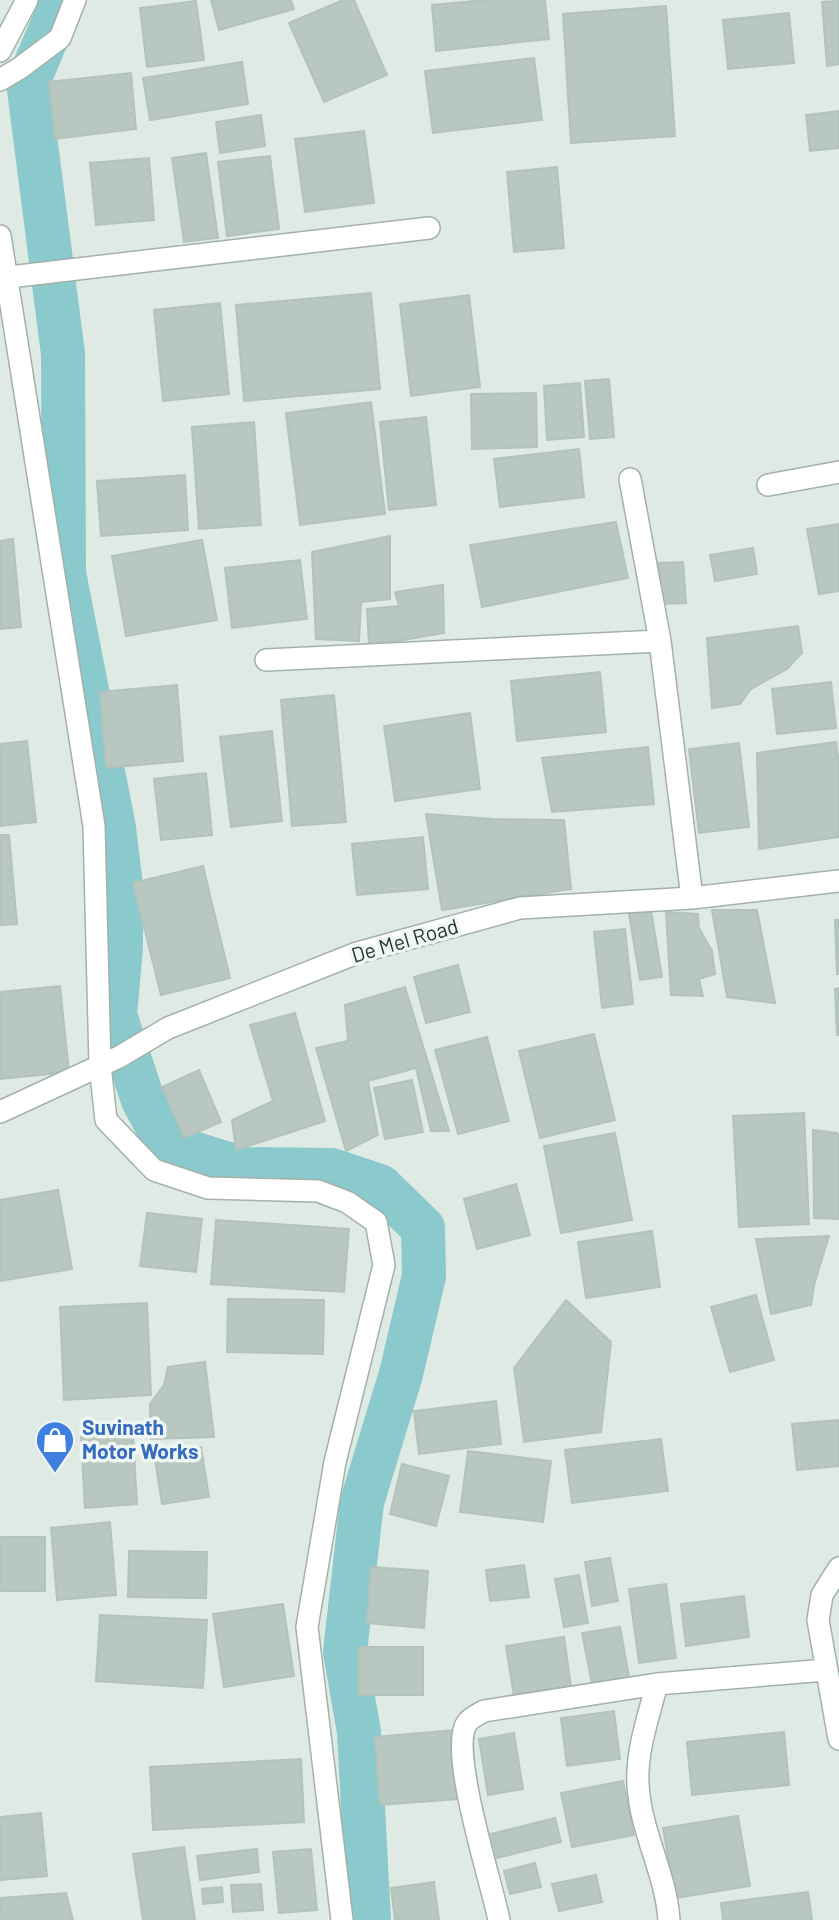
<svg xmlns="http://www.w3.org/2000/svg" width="839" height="1920" font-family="Barlow,sans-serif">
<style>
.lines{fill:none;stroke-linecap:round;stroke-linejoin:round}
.canal{stroke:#8ac9cc;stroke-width:44}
.building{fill:#b8c7c0;stroke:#b3c3bb;stroke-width:2}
.minor-casing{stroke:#a3b1aa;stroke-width:24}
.minor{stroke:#fff;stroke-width:21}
.labels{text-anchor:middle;stroke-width:7;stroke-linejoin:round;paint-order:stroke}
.street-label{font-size:21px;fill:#223930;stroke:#f0f7f3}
.shop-label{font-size:21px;font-weight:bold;fill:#366cbe;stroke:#f0f7f3;text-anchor:start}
</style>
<rect width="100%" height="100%" fill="#e0eae4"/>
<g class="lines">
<!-- canal -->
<path class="canal" d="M63 0 28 82 63 354 64 573 114 828 121 886V947L115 1015 143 1100 167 1145 244 1169 332 1170 380 1186 423 1228 424 1276 401 1374 362 1502 345 1652 359 1732 369 1920"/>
</g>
<!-- building -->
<path class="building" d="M211 0H291L294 9 219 30Z
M343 0H354L387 75 324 102 289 23Z
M486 0H545L549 39 436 51 432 5Z
M196 1 204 60 147 67 140 8Z
M839 1V64L827 66 822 2Z
M666 6 675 136 571 143 563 14Z
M789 13 794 63 728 69 723 20Z
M534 58 542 120 433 133 425 71Z
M242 62 248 104 150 120 143 78Z
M131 73 136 129 55 139 49 82Z
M839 111V148L810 151 806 115Z
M261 115 265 146 220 153 216 122Z
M364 131 374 203 305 212 295 139Z
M206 153 218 238 184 242 172 158Z
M270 156 279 229 227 236 218 162Z
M149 158 154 220 96 225 90 163Z
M557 167 564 248 514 252 507 172Z
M371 293 380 389 244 401 236 305Z
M469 295 480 387 411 396 400 304Z
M220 303 229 394 163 401 154 310Z
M609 379 614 437 590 439 585 381Z
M580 383 584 437 547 440 544 386Z
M536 393 537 447 472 449 471 394Z
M371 402 385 514 300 525 286 413Z
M426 417 436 505 389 510 380 422Z
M254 422 261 525 199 529 192 427Z
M579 449 584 497 500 507 494 459Z
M185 475 188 530 101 536 97 481Z
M616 522 628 578 482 607 470 545Z
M839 524V591L819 594 807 529Z
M390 536V599L361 602 359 641 316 639 312 552Z
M13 539 21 627 0 629V541Z
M202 540 217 620 126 636 112 556Z
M753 548 757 574 715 581 710 555Z
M300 560 307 619 232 628 225 568Z
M683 562 686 603 660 604 659 563Z
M443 585 444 633 369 646 367 609 399 606 395 592Z
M798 626 802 653 787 669 751 689 740 704 712 708 707 638Z
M600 672 606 732 517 741 511 681Z
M831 682 836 728 777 734 772 689Z
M177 685 183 761 106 768 100 692Z
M334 695 346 822 292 826 281 700Z
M470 713 480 789 395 801 384 726Z
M272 731 282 821 231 827 220 737Z
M27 741 36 822 0 826V744Z
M836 742 839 764V837L759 849 757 753Z
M739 743 749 827 699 833 689 749Z
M648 747 654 804 552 812 542 758Z
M206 773 212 835 161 840 154 779Z
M426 814 493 819 564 820 571 889 442 910Z
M0 835H9L17 924 0 925Z
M423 837 428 889 357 895 352 844Z
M203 866 230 978 161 995 133 883Z
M651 910 662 977 640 980 629 914Z
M712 910H757L775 1003 727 997Z
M666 912 698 914 699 928 712 951 715 974 699 979 703 996 671 995Z
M835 920H839V974H837Z
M625 929 633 1004 602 1008 594 932Z
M458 965 470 1012 426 1023 414 977Z
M60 986 69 1072 0 1079V992Z
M405 987 449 1131H431L416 1068 368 1081 378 1135 346 1151 316 1048 348 1041 345 1005Z
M839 988V1035H837L835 989Z
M295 1013 325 1121 236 1150 232 1120 273 1101 250 1025Z
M594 1034 615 1120 540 1138 519 1051Z
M487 1037 509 1121 458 1134 435 1050Z
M199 1070 221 1122 184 1138 162 1087Z
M412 1080 423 1132 385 1139 374 1088Z
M804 1113 809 1224 739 1227 733 1116Z
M813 1130 837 1133 839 1137V1219L814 1218Z
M615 1133 632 1220 561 1233 544 1146Z
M516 1184 530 1235 477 1249 464 1199Z
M58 1190 72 1269 0 1281V1200Z
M147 1213 202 1219 196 1272 140 1266Z
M216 1220 349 1229 344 1292 211 1284Z
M652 1231 660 1287 586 1298 578 1242Z
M829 1236 814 1285 811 1305 771 1314 756 1239Z
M756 1295 774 1360 730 1372 711 1307Z
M228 1299 324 1300 323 1354 227 1352Z
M566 1300 611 1342 601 1432 524 1442 514 1368Z
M147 1303 151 1395 64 1400 60 1307Z
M205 1362 214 1437 151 1439 150 1404 164 1385 168 1367Z
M496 1401 501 1444 419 1454 414 1411Z
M839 1420V1466L797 1470 792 1424Z
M133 1435 137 1504 85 1508 81 1437Z
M661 1439 668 1491 572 1503 565 1450Z
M201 1447 209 1497 162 1504 154 1453Z
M468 1451 551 1461 543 1522 460 1512Z
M402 1464 449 1476 436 1526 390 1514Z
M110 1522 116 1595 57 1600 51 1528Z
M0 1537H45V1591H0Z
M129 1551 207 1552 206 1598 128 1597Z
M610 1558 618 1601 592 1606 585 1562Z
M524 1565 529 1597 490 1601 486 1570Z
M371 1567 428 1571 424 1628 367 1623Z
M579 1575 588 1623 564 1627 555 1579Z
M666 1584 676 1658 639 1663 629 1589Z
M744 1596 749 1637 686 1646 681 1604Z
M283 1604 294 1676 224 1687 213 1614Z
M100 1615 207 1620 203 1688 96 1681Z
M620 1627 629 1677 592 1684 582 1633Z
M564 1637 571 1687 514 1696 506 1646Z
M359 1647H423V1695H359Z
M614 1711 620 1759 567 1766 561 1718Z
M454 1730 458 1799 380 1805 375 1737Z
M784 1732 789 1785 692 1795 687 1742Z
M514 1733 523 1789 488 1795 479 1739Z
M301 1759 304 1822 153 1830 150 1767Z
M623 1781 634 1835 572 1847 561 1793Z
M41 1813 47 1876 0 1880V1817Z
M738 1816 750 1886 675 1898 663 1828Z
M555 1818 561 1842 497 1858 491 1834Z
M184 1847 195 1920H143L133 1854Z
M257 1849 259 1872 200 1880 197 1856Z
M311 1849 317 1910 279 1913 273 1852Z
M535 1863 541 1887 510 1894 504 1871Z
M596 1875 602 1902 559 1911 552 1884Z
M434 1882 439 1920H395L391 1888Z
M261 1884 263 1910 233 1912 231 1885Z
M222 1887 223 1902 203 1904 202 1889Z
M808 1892 812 1920H723L721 1903Z
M66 1893 73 1920H0V1898Z"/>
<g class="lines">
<!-- minor casing -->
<g class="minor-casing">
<path id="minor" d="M0 51 27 0
M0 80 20 68 60 38 75 0
M0 236 94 826 100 1065 106 1120 154 1170 208 1188 318 1191 347 1202 376 1222 384 1265 335 1462 307 1627 342 1920
M0 278 429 228
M630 479 660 641 692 898
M768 485 839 472
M266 660 660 641
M0 1112 119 1057 168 1028 357 953 520 908 692 898 839 881
M839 1568 822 1595 818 1620 839 1739
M657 1684C649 1715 636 1751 638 1784 640 1831 666 1873 669 1920
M499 1920C492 1884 448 1749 467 1723 470 1718 479 1714 484 1711L657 1684 826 1670"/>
</g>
<!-- minor -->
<use href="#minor" class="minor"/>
</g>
<!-- icons -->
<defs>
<g id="shop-pin" transform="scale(2.0125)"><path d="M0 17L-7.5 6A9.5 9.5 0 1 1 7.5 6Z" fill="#3f7fe0" stroke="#f0f7f3"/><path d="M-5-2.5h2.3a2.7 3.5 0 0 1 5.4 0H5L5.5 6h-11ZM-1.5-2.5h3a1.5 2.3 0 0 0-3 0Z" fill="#fff"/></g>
</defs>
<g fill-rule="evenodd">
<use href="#shop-pin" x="55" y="1440"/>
</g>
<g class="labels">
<!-- street labels -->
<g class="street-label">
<text transform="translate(405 941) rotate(-16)" y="7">De Mel Road</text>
</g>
<!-- shop labels -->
<g class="shop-label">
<text x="82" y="1435">Suvinath<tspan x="82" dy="24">Motor Works</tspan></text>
</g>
</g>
</svg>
